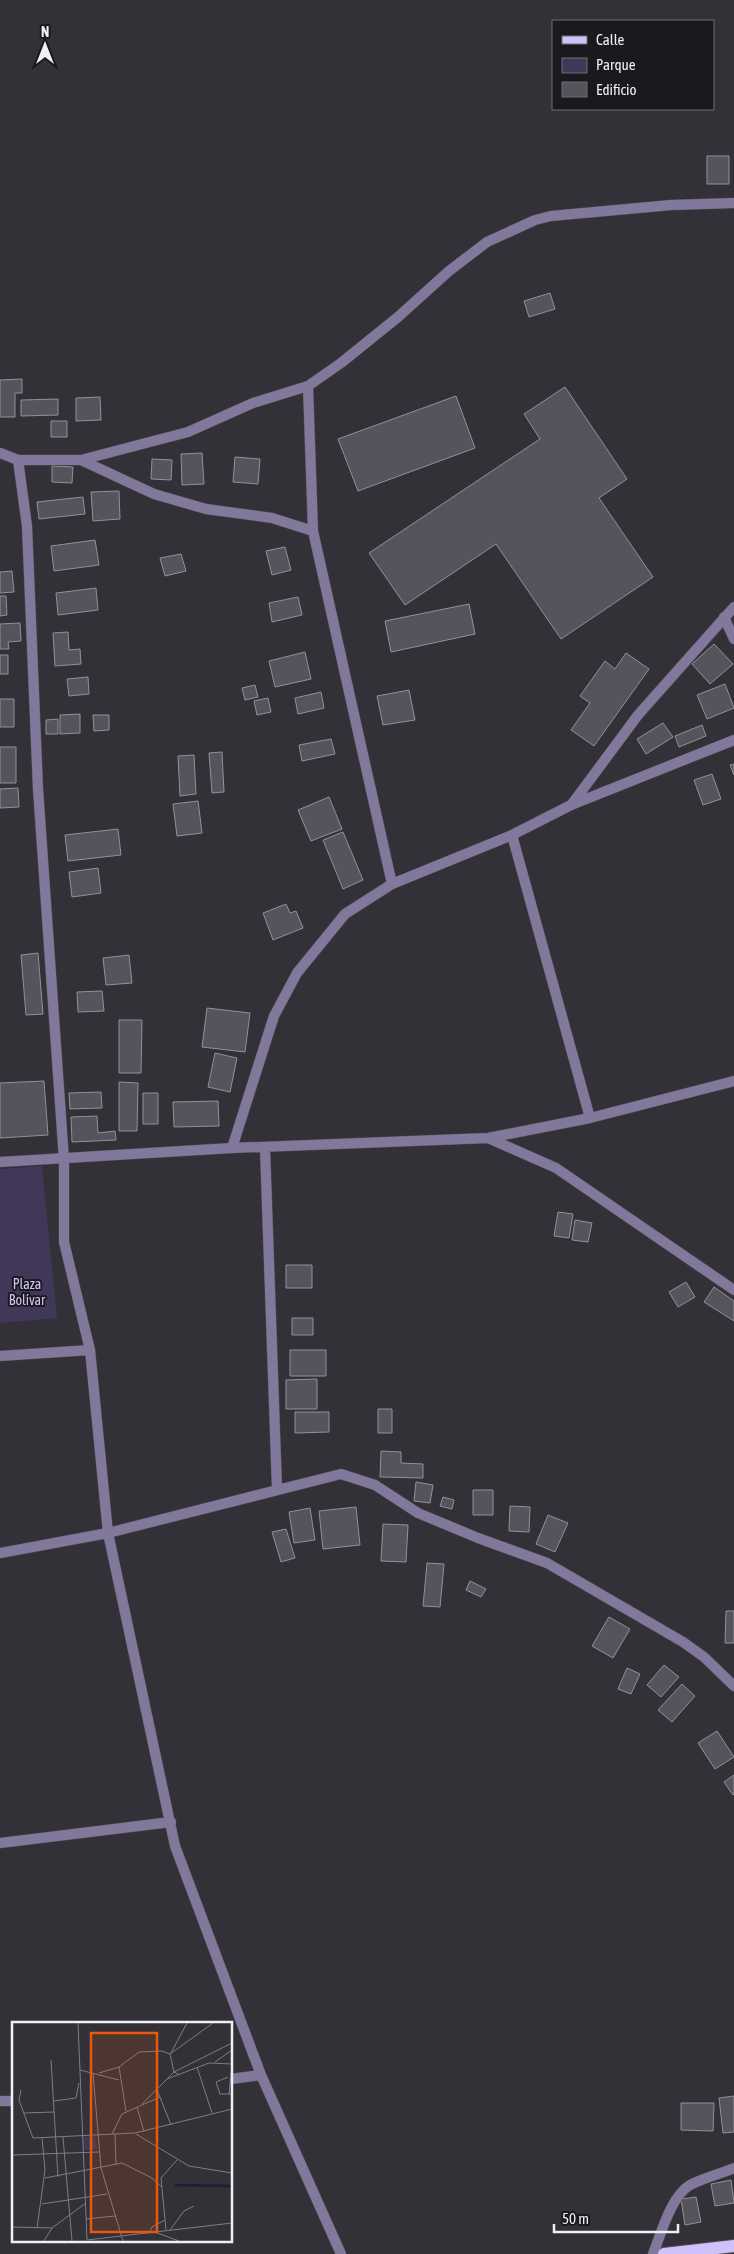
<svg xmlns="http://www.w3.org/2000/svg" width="734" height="2254" font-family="'Asap Condensed',sans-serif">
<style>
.green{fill:#413859}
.building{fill:#55535b;stroke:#929199}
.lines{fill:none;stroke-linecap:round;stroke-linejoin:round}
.street-casing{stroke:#504f56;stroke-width:11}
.primary-casing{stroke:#504f56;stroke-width:14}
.street{stroke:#81789c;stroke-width:10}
.primary{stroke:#cfc1fc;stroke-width:12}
.labels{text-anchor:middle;stroke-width:4;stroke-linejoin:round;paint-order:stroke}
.park-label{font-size:14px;fill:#d2c5fa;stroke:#1a191d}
.inset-river{fill:none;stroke:#23193a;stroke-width:2.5}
.inset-road{fill:none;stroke:#7e7d83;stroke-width:1}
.view{fill:#e8590c;fill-opacity:0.15;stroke:#e8590c;stroke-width:2.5}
.inset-edge{fill:none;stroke:#f0eff4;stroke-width:2.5}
</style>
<rect width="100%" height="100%" fill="#323138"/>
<!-- green -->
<path class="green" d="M42 1166 57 1318 0 1323V1169Z"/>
<!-- building -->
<path class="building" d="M707 156H729V184H707Z
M550 293 555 309 529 317 524 301Z
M22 379V393H15V417H0V380Z
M565 387 627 479 599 498 653 577 561 639 496 544 405 605 369 553 540 439 524 414Z
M456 396 475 448 358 491 338 439Z
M100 397 101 420 76 421V398Z
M58 399V415L21 416V400Z
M51 421H67V437H51Z
M202 453 204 484 182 485 181 454Z
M235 457 260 459 258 484 233 482Z
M152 459 172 460 171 480 151 479Z
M52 466 73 467 72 483 52 482Z
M119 491 120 519 93 521 91 492Z
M83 497 85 514 39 519 37 502Z
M95 540 99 565 54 571 51 546Z
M285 547 291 570 272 575 266 551Z
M181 554 186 571 165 576 160 558Z
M12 571 14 592 0 593V572Z
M96 588 98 610 58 615 56 593Z
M0 596H6L7 615 0 616Z
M298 597 302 615 272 622 269 603Z
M469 604 475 634 391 652 385 621Z
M20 623 21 641 8 642 9 649H0V624Z
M68 632 69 650 80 649 81 664 55 666 53 633Z
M714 644 733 664 710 684 692 664Z
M305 652 311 679 275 687 269 661Z
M626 653 649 669 594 746 571 730 590 703 580 696 605 661 615 669Z
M0 655H8V674H0Z
M88 677 89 694 69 696 67 679Z
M725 684 734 708 707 719 697 695Z
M255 685 258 697 245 700 242 688Z
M409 690 415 720 383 725 377 696Z
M321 692 324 708 298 714 295 698Z
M268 698 271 712 257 715 254 701Z
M0 699H14V727H0Z
M80 714V733L60 734V715Z
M93 715H109V730L94 731Z
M58 719V734H46V720Z
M663 723 673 737 646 754 637 739Z
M702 725 706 736 679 747 675 736Z
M331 739 335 754 302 761 299 745Z
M0 747H16V783H0Z
M222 752 224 792 212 793 209 753Z
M194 755 196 794 180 796 178 756Z
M734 764V775L730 765Z
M712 774 721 799 703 805 694 780Z
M18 788 19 807 0 808V789Z
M329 797 342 829 311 841 298 810Z
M198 801 202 833 177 836 173 804Z
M118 829 121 855 68 861 65 835Z
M343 832 363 880 343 889 323 840Z
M98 868 101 893 72 897 69 872Z
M286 904 290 913 296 911 303 928 273 940 263 913Z
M38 953 43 1014 26 1015 21 955Z
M129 955 132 983 106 985 103 958Z
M102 991 104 1011 78 1012 77 992Z
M207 1008 250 1013 245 1052 202 1047Z
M119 1020H142L141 1073H119Z
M215 1053 237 1058 230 1092 208 1087Z
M44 1081 48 1135 0 1138V1083Z
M119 1082 138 1083 137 1131H119Z
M101 1092 102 1108 70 1109 69 1093Z
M143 1093H158V1124H143Z
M218 1101 219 1126 174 1127 173 1102Z
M97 1116 98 1133 115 1131 116 1140 72 1142 71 1117Z
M558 1212 573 1214 569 1238 554 1236Z
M575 1220 592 1223 588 1242 572 1240Z
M286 1265H312V1288H286Z
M686 1282 695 1297 678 1307 669 1292Z
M714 1287 734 1301V1321L704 1302Z
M292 1318H313V1335H292Z
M290 1350H326V1376H290Z
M317 1379V1409H286V1380Z
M378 1409H392V1433H378Z
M295 1412H329V1432L295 1433Z
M381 1451 401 1452V1463L423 1464V1478L380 1477Z
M416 1482 433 1485 430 1503 414 1501Z
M473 1490H493V1515H473Z
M443 1497 454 1500 452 1509 440 1506Z
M510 1506 530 1507 529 1532 509 1531Z
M356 1507 360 1545 323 1549 319 1511Z
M310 1508 315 1540 294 1543 289 1512Z
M548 1515 568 1523 555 1552 536 1544Z
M383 1524 408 1525 406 1562 381 1561Z
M286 1529 295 1558 281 1562 272 1532Z
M427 1563 444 1564 440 1607 423 1606Z
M470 1581 486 1589 481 1597 466 1590Z
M726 1611H734V1643H725Z
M609 1617 630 1629 613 1658 592 1646Z
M664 1665 679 1677 661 1697 647 1685Z
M627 1668 640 1674 631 1694 618 1689Z
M682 1684 695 1696 672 1722 658 1710Z
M717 1731 734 1757 715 1769 698 1743Z
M734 1775V1794L733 1795 724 1782Z
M734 2096V2132L723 2133 719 2098Z
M681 2103H714L713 2131 681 2130Z
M731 2180 734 2203 715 2206 711 2184Z
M696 2197 701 2222 685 2225 681 2199Z"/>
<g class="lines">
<!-- street casing -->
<g class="street-casing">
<path id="street" d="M308 386 313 531 392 884
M0 453 18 460H81L154 494 206 509 272 518 313 531
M18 460 27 526 38 789 64 1160V1242L90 1350 108 1533 175 1846 261 2075 341 2254
M81 460 188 432 253 403 308 386 341 363 398 317 449 271 487 242 535 220 551 216 671 205 734 203
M724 617 734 639
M572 804 638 715 734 607
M512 835 590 1118
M488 1138 556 1168 734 1290
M232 1148 274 1016 297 973 345 914 392 884 512 835 571 805 734 740
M265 1148 277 1489
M0 1162 232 1148 488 1138 590 1118 734 1081
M0 1356 90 1350
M0 1553 108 1533 341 1474 375 1485 418 1513 478 1538 547 1563 683 1642 704 1657 734 1686
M0 1843 171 1822
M231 2079 261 2075
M0 2101H14
M653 2254C661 2234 671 2196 690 2185 703 2178 720 2174 734 2168"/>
</g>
<!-- primary casing -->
<g class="primary-casing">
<path id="primary" d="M664 2254 734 2246"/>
</g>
<!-- street -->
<use href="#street" class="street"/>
<!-- primary -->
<use href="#primary" class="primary"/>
</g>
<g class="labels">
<!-- park labels -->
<g class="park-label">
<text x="27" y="1289">Plaza<tspan x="27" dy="16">Bolívar</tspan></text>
</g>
</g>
<!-- overview -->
<g transform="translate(12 2022)">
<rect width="220" height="220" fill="#323138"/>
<path d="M83 114 85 127 71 128 70 115Z" fill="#413859"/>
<path class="inset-river" d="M163 163 220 164"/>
<path class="inset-road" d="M66 1 75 218 220 201M159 31 175 1M158 32 201 1M39 38 46 155M203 40 220 28M107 45 114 89M185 45 200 91M68 48 107 58M81 51 89 146 111 219M87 51 107 45 127 30 150 29 158 32 162 50 168 53M216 55 204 60 208 72H220M155 57 197 41 220 42M144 65 159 103M9 68 7 78 21 116 123 111 220 87M217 72 220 42M42 79 64 76 67 61M130 82 162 50 220 21M125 85 132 110M12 91 42 90M100 112 110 92 148 75M103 112 104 143M124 112 177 144 220 151M51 115 60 219M0 133 87 130M33 156 110 141 140 156 150 165M30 182 95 172M74 197 103 194M0 205 40 206M25 206 33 148 30 116M154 208 149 156 165 138M158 208 172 189 182 184M143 210 167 219M137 211 140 205 153 198M32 219 40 206 74 181"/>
<path class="view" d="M79 11H145V210H79Z"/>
<rect width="220" height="220" class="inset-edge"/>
</g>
<!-- legend -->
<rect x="552" y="20" width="162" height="90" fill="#1a191d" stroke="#706f73"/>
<rect x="562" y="36" width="25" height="8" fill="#cfc1fc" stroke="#706f73"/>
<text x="596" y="45" font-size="15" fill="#f0eff4">Calle</text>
<rect x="562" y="58" width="25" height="15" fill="#413859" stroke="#706f73"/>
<text x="596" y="70" font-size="15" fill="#f0eff4">Parque</text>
<rect x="562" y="82" width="25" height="15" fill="#55535b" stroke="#706f73"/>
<text x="596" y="95" font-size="15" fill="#f0eff4">Edificio</text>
<!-- north arrow -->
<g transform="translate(45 45)" stroke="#1a191d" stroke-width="4" paint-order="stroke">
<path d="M0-4L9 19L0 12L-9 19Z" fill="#f0eff4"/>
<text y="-8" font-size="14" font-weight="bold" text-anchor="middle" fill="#f0eff4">N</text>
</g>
<!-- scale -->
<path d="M554 2224v8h124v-8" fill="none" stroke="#f0eff4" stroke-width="2.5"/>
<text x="562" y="2224" font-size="15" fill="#f0eff4" stroke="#1a191d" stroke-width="4" paint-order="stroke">50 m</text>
</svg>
